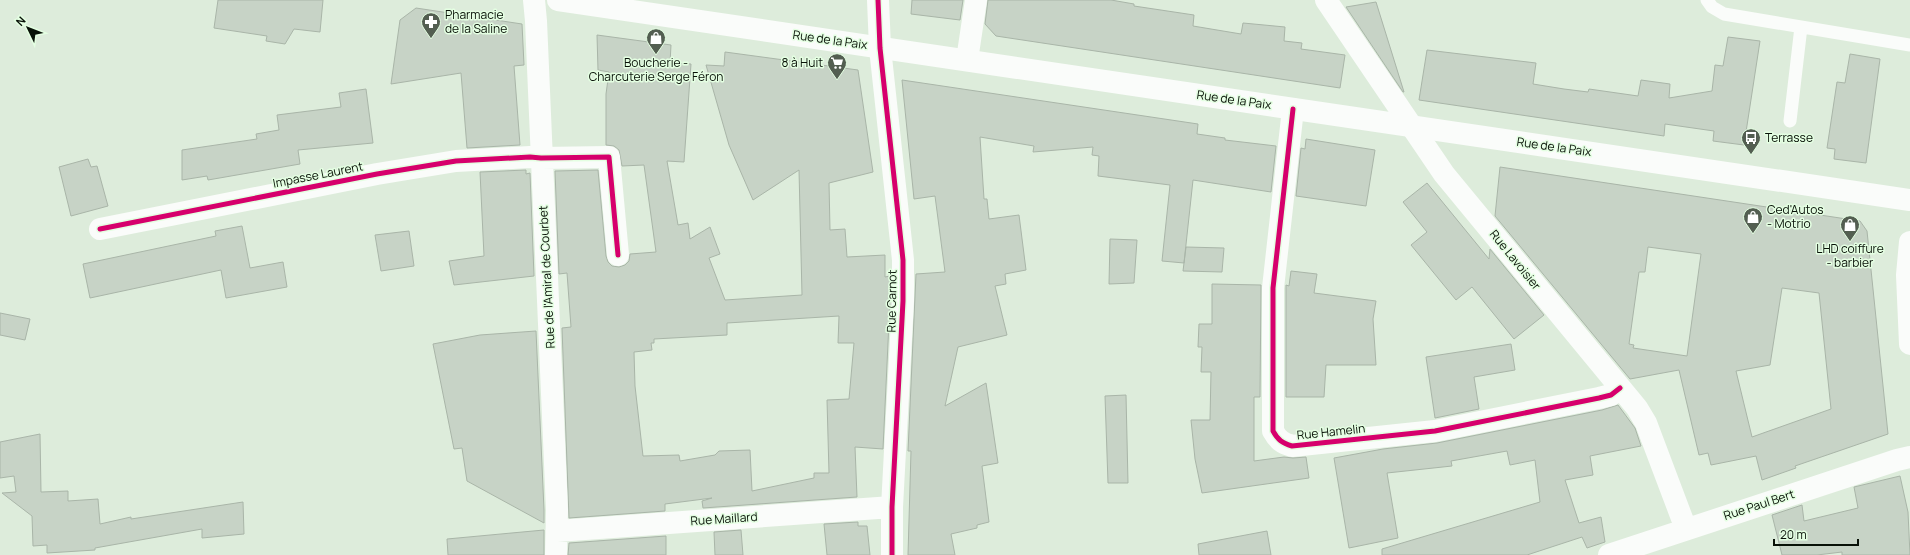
<svg xmlns="http://www.w3.org/2000/svg" width="1910" height="555" font-family="Manrope,sans-serif">
<style>
.building{fill:#c7d3c6;stroke:#a9b5a8;fill-rule:evenodd}
.lines{fill:none;stroke-linecap:round;stroke-linejoin:round}
.service{stroke:#fafcfa;stroke-width:13}
.minor{stroke:#fafcfa;stroke-width:22}
.secondary{stroke:#fafcfa;stroke-width:22}
.cycleway-casing{stroke:#e4ffe2;stroke-width:8}
.cycleway{stroke:#d6006c;stroke-width:5}
.labels{text-anchor:middle;stroke-width:3;stroke-linejoin:round;paint-order:stroke}
.poi-label{font-size:12px;fill:#081107;stroke:#e4ffe2;text-anchor:start}
.street-label{font-size:12px;fill:#081107;stroke:#e4ffe2}
</style>
<rect width="100%" height="100%" fill="#ddecdb"/>
<!-- building -->
<path class="building" d="M218 0H323L320 32 294 29 285 44 266 41 267 36 214 28Z
M912 0H963L960 20 911 14Z
M988 0H1111L1134 4V6L1194 15 1193 26 1241 34 1243 23 1285 27 1284 41 1302 43 1301 49 1345 55 1340 88 996 36 985 24Z
M1376 2 1404 92H1403L1346 7Z
M416 8 522 24 524 65 514 66 520 145 467 148 461 73 391 84 400 20Z
M597 35 671 45 670 63 691 64 684 162 667 161 678 225 688 223 690 239 710 227 720 254 709 258 725 300 802 295 799 170 753 200 729 145 706 65 724 66 725 52 858 70 873 172 829 183 830 230 845 229 847 257 885 255V277L890 276V301L883 449 855 447 857 497 703 508 702 501 712 498 665 504V511L569 518 562 328 571 327 567 273 559 274 555 171 598 170 606 256 608 262 612 266 619 267 625 265 629 261 630 254 656 252 644 165 622 166 619 150 614 146 606 145V94L609 72 598 70ZM839 316 838 343H854L849 399 827 400 829 473H814V478L752 491 750 450 719 451 715 455 680 461 679 455 643 456 635 386 634 352 652 350 651 343H654V339L727 335V323Z
M1728 37 1760 41 1744 145 1713 141 1714 131 1665 124 1664 136 1419 100 1427 50 1536 63 1533 84 1564 89 1588 92 1589 89 1638 96 1641 80 1670 84 1669 98 1712 91 1715 65 1723 66Z
M1850 54 1880 59 1866 163 1834 159 1835 149 1827 148 1837 82 1845 83Z
M902 80 1198 124 1197 134 1225 138V140L1276 146 1271 192 1193 180 1184 263 1162 261 1170 185 1098 176 1099 156 1092 155 1093 147 1033 152 1034 146 980 137 984 199H987L989 219 1019 215 1026 270 1005 274 1006 284 995 286 1007 335 958 347 945 406 986 383 998 463 982 466 989 522 977 525V528L951 534 955 555H908L911 451H908L916 274 945 272 935 196 914 199Z
M366 89 373 143 298 150 300 164 208 180 207 176 182 180V150L257 139 256 134 279 130 277 115 341 107 339 93Z
M1306 139 1375 150 1366 206 1296 196 1301 148 1305 149Z
M88 159 91 167 97 166 108 206 71 216 59 167Z
M1500 167 1860 221 1867 231 1888 434 1795 466 1796 468 1762 480 1756 456 1711 465 1708 453 1699 455 1679 370 1630 379 1495 216ZM1648 247 1701 254 1687 356 1633 348 1634 345 1629 344 1639 272H1645ZM1782 288 1819 293 1831 409 1752 437 1736 371 1770 365Z
M526 170V174L530 173 534 276 454 285 449 261 484 256 480 172Z
M1427 183 1489 259 1490 249 1544 315 1514 339 1472 287 1456 300 1411 245 1427 232 1403 202Z
M242 226 250 268 283 262 287 287 226 298 221 270 90 298 83 264 216 236 215 231Z
M409 231 414 266 381 271 375 235Z
M1110 239 1137 240 1134 283 1109 284Z
M1186 247 1224 248 1222 272 1183 271Z
M1291 271 1317 274 1314 293 1376 301 1373 319 1376 365H1326L1324 397H1286V285L1289 286Z
M1212 284 1261 285 1260 397H1254V461L1284 457 1293 458 1306 457 1309 478 1202 493 1195 459 1191 420H1210L1211 372H1201L1202 347H1198L1199 324H1212Z
M0 313 30 319 25 340 0 335Z
M536 331 544 510V523L467 481 462 448 454 449 433 344 480 335Z
M1511 344 1515 370 1474 377 1479 409 1435 418 1426 357Z
M1126 395 1128 483H1108L1105 396Z
M1618 405 1635 428 1641 446 1590 456 1593 475 1565 480 1579 523 1601 517 1605 542 1587 548 1582 537 1527 555H1382V549L1540 502 1535 460 1510 465 1507 451 1451 461 1452 466 1387 473 1398 538 1349 548 1334 458 1383 449 1437 443 1602 410Z
M40 434 41 492 68 491V501L98 499 100 524 131 517V519L243 502 244 534 202 538V529L95 548V550L47 553V545L33 546 32 516 2 493 16 492 14 476 0 478V442Z
M1900 476 1908 512 1910 555H1842V552L1817 555H1782L1772 515 1802 505 1804 521 1858 508 1854 487Z
M858 522V526H867L870 555H827L824 524Z
M544 530V555H448L447 539Z
M741 530 743 555H715L714 532Z
M1267 531 1271 555H1199L1198 544Z
M666 536V555H568L569 543Z"/>
<g class="lines">
<!-- service -->
<path class="service" d="M1707 0 1712 7 1724 14 1910 45
M1790 121 1801 27"/>
<!-- minor -->
<path class="minor" d="M534 0 536 21 557 510 556 555
M878 0 880 48 903 260V301L892 507V555
M1326 0 1444 174 1637 408 1646 423 1686 529
M967 60 976 0
M1293 109 1273 288V431C1278 440 1282 443 1292 446L1435 431 1599 398 1611 395 1620 388
M100 229 377 174 456 161 530 157 541 158 609 157 618 255
M557 531 892 507
M1609 555 1897 460 1910 457"/>
<!-- secondary -->
<path class="secondary" d="M558 0 1910 200
M1910 242 1907 275 1910 344"/>
<!-- cycleway casing -->
<g class="cycleway-casing">
<path id="cycleway" d="M878 0 880 48 903 260V301L892 507V555
M1293 109 1273 288V431C1278 440 1282 443 1292 446L1435 431 1599 398 1611 395 1620 388
M100 229 377 174 456 161 530 157 541 158 609 157 618 255"/>
</g>
<!-- cycleway -->
<use href="#cycleway" class="cycleway"/>
</g>
<!-- icons -->
<defs>
<g id="pharmacy-pin" transform="scale(1)"><path d="M0 17L-7.5 6A9.5 9.5 0 1 1 7.5 6Z" fill="#535e51" stroke="#e4ffe2"/><path d="M-2-6h4v4h4v4h-4v4h-4v-4h-4v-4h4Z" fill="#fff"/></g>
<g id="shop-pin" transform="scale(1)"><path d="M0 17L-7.5 6A9.5 9.5 0 1 1 7.5 6Z" fill="#535e51" stroke="#e4ffe2"/><path d="M-5-2.5h2.3a2.7 3.5 0 0 1 5.4 0H5L5.5 6h-11ZM-1.5-2.5h3a1.5 2.3 0 0 0-3 0Z" fill="#fff"/></g>
<g id="supermarket-pin" transform="scale(1)"><path d="M0 17L-7.5 6A9.5 9.5 0 1 1 7.5 6Z" fill="#535e51" stroke="#e4ffe2"/><path d="M-6-5.5h2.5l.6 2H6L4.5 2H-2.5L-4.4-4H-6ZM-1.5 3.2a1.3 1.3 0 1 0 .1 0ZM3 3.2a1.3 1.3 0 1 0 .1 0Z" fill="#fff"/></g>
<g id="bus-pin" transform="scale(1)"><path d="M0 17L-7.5 6A9.5 9.5 0 1 1 7.5 6Z" fill="#535e51" stroke="#e4ffe2"/><path d="M-5-6H5V4H4V6H2V4H-2V6H-4V4H-5ZM-3.5-4V0h7V-4ZM-3.5 1.2v1.5H-2V1.2ZM2 1.2v1.5H3.5V1.2Z" fill="#fff"/></g>
</defs>
<g fill-rule="evenodd">
<use href="#pharmacy-pin" x="431" y="22"/>
<use href="#shop-pin" x="656" y="38"/>
<use href="#supermarket-pin" x="837" y="63"/>
<use href="#bus-pin" x="1751" y="138"/>
<use href="#shop-pin" x="1753" y="217"/>
<use href="#shop-pin" x="1850" y="225"/>
</g>
<g class="labels">
<!-- poi labels -->
<g class="poi-label">
<text x="445" y="19">Pharmacie<tspan x="445" dy="14">de la Saline</tspan></text>
<text x="656" y="67" text-anchor="middle">Boucherie -<tspan x="656" dy="14">Charcuterie Serge Féron</tspan></text>
<text x="823" y="67" text-anchor="end">8 à Huit</text>
<text x="1765" y="142">Terrasse</text>
<text x="1767" y="214">Ced'Autos<tspan x="1767" dy="14">- Motrio</tspan></text>
<text x="1850" y="253" text-anchor="middle">LHD coiffure<tspan x="1850" dy="14">- barbier</tspan></text>
</g>
<!-- street labels -->
<g class="street-label">
<text transform="translate(830 40) rotate(8)" y="4">Rue de la Paix</text>
<text transform="translate(1234 100) rotate(8)" y="4">Rue de la Paix</text>
<text transform="translate(1554 147) rotate(8)" y="4">Rue de la Paix</text>
<text transform="translate(318 175) rotate(-11)" y="4">Impasse Laurent</text>
<text transform="translate(1515 260) rotate(51)" y="4">Rue Lavoisier</text>
<text transform="translate(547 277) rotate(-93)" y="4">Rue de l'Amiral de Courbet</text>
<text transform="translate(892 301) rotate(-89)" y="4">Rue Carnot</text>
<text transform="translate(1331 432) rotate(-6)" y="4">Rue Hamelin</text>
<text transform="translate(1759 505) rotate(-18)" y="4">Rue Paul Bert</text>
<text transform="translate(724 519) rotate(-4)" y="4">Rue Maillard</text>
</g>
</g>
<!-- north arrow -->
<g transform="translate(28 28) rotate(313)" stroke="#e4ffe2" stroke-width="3" paint-order="stroke">
<path d="M0-3L7 15L0 10L-7 15Z" fill="#081107"/>
<text y="-6" font-size="11" font-weight="bold" text-anchor="middle" fill="#081107">N</text>
</g>
<!-- scale -->
<path d="M1774 539v6h84v-6" fill="none" stroke="#081107" stroke-width="2"/>
<text x="1780" y="539" font-size="12" fill="#081107" stroke="#e4ffe2" stroke-width="3" paint-order="stroke">20 m</text>
</svg>
